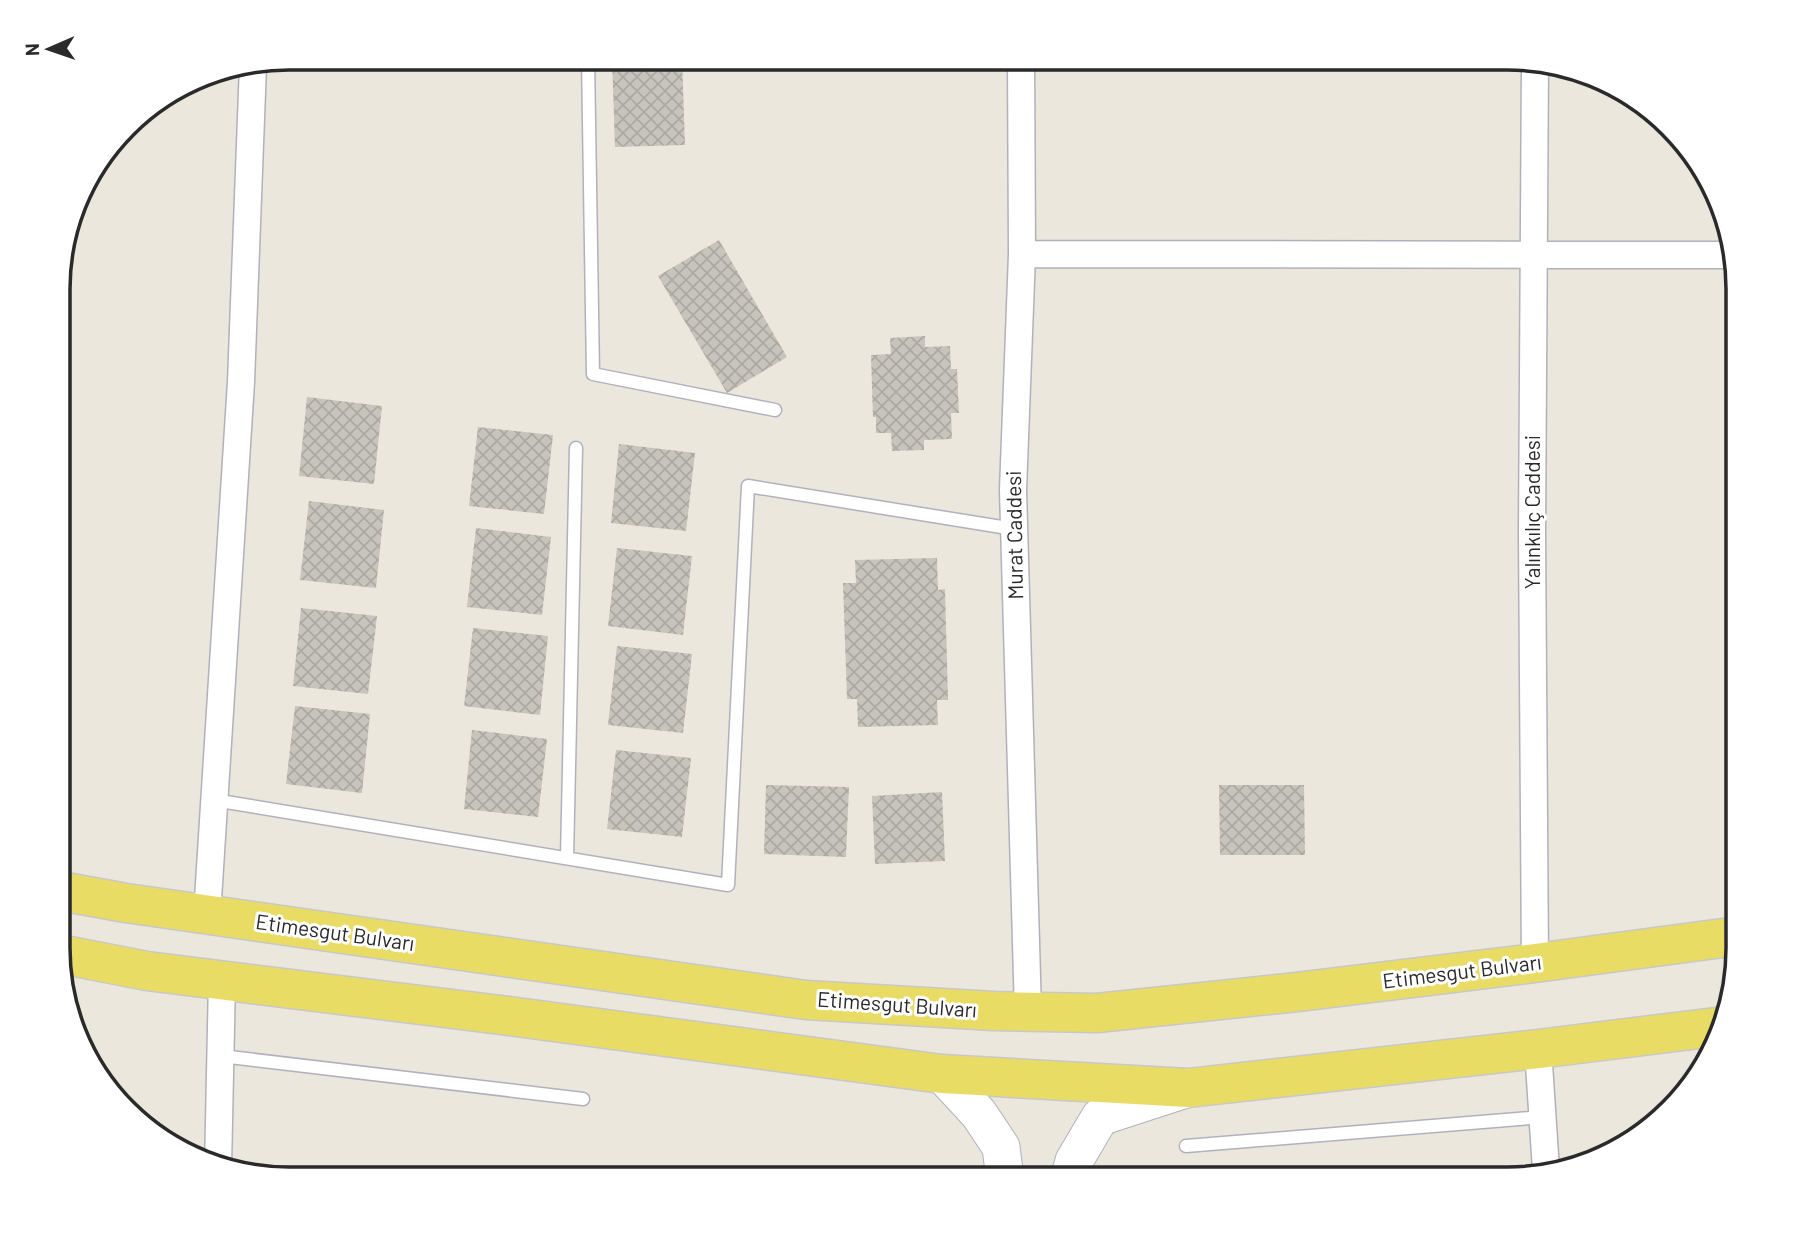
<svg xmlns="http://www.w3.org/2000/svg" width="1796" height="1237" font-family="Barlow,sans-serif">
<style>
.building{fill:url(#building-cross-hatch)}
.lines{fill:none;stroke-linecap:round;stroke-linejoin:round}
.lane-casing{stroke:#b0b1bd;stroke-width:15}
.street-casing{stroke:#b0b1bd;stroke-width:29}
.secondary-casing{stroke:#b0b1bd;stroke-width:39}
.primary-casing{stroke:#c8c8c8;stroke-width:41}
.lane{stroke:#fff;stroke-width:12}
.street{stroke:#fff;stroke-width:26}
.secondary{stroke:#fff;stroke-width:37}
.primary{stroke:#e9dc65;stroke-width:38}
.labels{text-anchor:middle;stroke-width:6;stroke-linejoin:round;paint-order:stroke}
.street-label{font-size:21px;fill:#2a2a2a;stroke:#fff}
.rim{fill:none;stroke:#2a2a2a;stroke-width:3.5}
</style>
<defs>
<pattern id="building-cross-hatch" width="8" height="8" patternUnits="userSpaceOnUse" patternTransform="scale(1.75)"><rect width="8" height="8" fill="#c7c5bb"/><path d="M0 0l8 8M0 8l8-8" fill="none" stroke="#aba9a1"/></pattern>
</defs>
<rect width="100%" height="100%" fill="#ebe7dd"/>
<!-- building -->
<path class="building" d="M612 58H682L685 145 615 147Z
M719 240 787 357 727 393 658 276Z
M925 336V347L950 346 951 369H957L959 413H951L952 439 924 440V450L892 451 891 433H876V417H873L871 355 891 354 890 338Z
M307 397 382 406 374 484 299 476Z
M478 427 553 435 544 514 469 506Z
M619 444 695 453 686 531 611 523Z
M309 501 384 510 376 588 300 580Z
M476 528 551 537 542 615 467 607Z
M617 548 692 556 683 635 608 626Z
M937 558 938 590 945 589 948 700H937L938 725 858 727 857 699H847L843 583H856L855 560Z
M301 608 377 616 368 694 293 686Z
M473 628 548 636 540 715 464 706Z
M617 646 692 654 683 733 608 725Z
M295 706 370 714 362 793 286 784Z
M472 730 547 739 538 817 464 809Z
M616 750 691 758 682 837 607 829Z
M766 785 849 787 846 857 764 854Z
M1219 785H1304L1305 855H1220Z
M942 792 945 861 875 864 872 796Z"/>
<g class="lines">
<!-- lane casing -->
<g class="lane-casing">
<path id="lane" d="M588 58 593 374 775 410
M214 800 728 885 748 486 1014 529
M567 858 576 448
M221 1056 583 1099
M1186 1146 1543 1117"/>
</g>
<!-- street casing -->
<g class="street-casing">
<path id="street" d="M1021 58 1022 254 1013 490 1028 1012
M1535 61 1532 533 1535 963
M1022 254 1733 255
M207 915 241 382 253 65
M1538 1049 1546 1170
M218 1168 222 980"/>
</g>
<!-- secondary casing -->
<g class="secondary-casing">
<path id="secondary" d="M942 1074 979 1114 1001 1147 1005 1179
M1069 1179 1074 1161 1100 1117 1186 1089"/>
</g>
<!-- primary casing -->
<g class="primary-casing">
<path id="primary" d="M60 891 126 903 806 1000 994 1011 1097 1013 1297 992 1535 963 1738 936
M60 954 147 971 501 1015 942 1074 1188 1088 1538 1049 1724 1026"/>
</g>
<!-- lane -->
<use href="#lane" class="lane"/>
<!-- street -->
<use href="#street" class="street"/>
<!-- secondary -->
<use href="#secondary" class="secondary"/>
<!-- primary -->
<use href="#primary" class="primary"/>
</g>
<g class="labels">
<!-- street labels -->
<g class="street-label">
<text transform="translate(1533 512) rotate(-90)" y="7">Yalınkılıç Caddesi</text>
<text transform="translate(1015 535) rotate(-91)" y="7">Murat Caddesi</text>
<text transform="translate(335 933) rotate(8)" y="7">Etimesgut Bulvarı</text>
<text transform="translate(1462 972) rotate(-7)" y="7">Etimesgut Bulvarı</text>
<text transform="translate(897 1005) rotate(4)" y="7">Etimesgut Bulvarı</text>
</g>
</g>
<!-- crop -->
<path d="M0 0H1796V1237H0ZM289 70H1507A219 219 0 0 1 1726 289V948A219 219 0 0 1 1507 1167H289A219 219 0 0 1 70 948V289A219 219 0 0 1 289 70Z" fill="#fff" fill-rule="evenodd"/>
<path class="rim" d="M289 70H1507A219 219 0 0 1 1726 289V948A219 219 0 0 1 1507 1167H289A219 219 0 0 1 70 948V289A219 219 0 0 1 289 70Z"/>
<!-- north arrow -->
<g transform="translate(49 49) rotate(268)" stroke="#ffffff" stroke-width="5" paint-order="stroke">
<path d="M0-5L12 26L0 18L-12 26Z" fill="#2a2a2a"/>
<text y="-10" font-size="19" font-weight="bold" text-anchor="middle" fill="#2a2a2a">N</text>
</g>
</svg>
